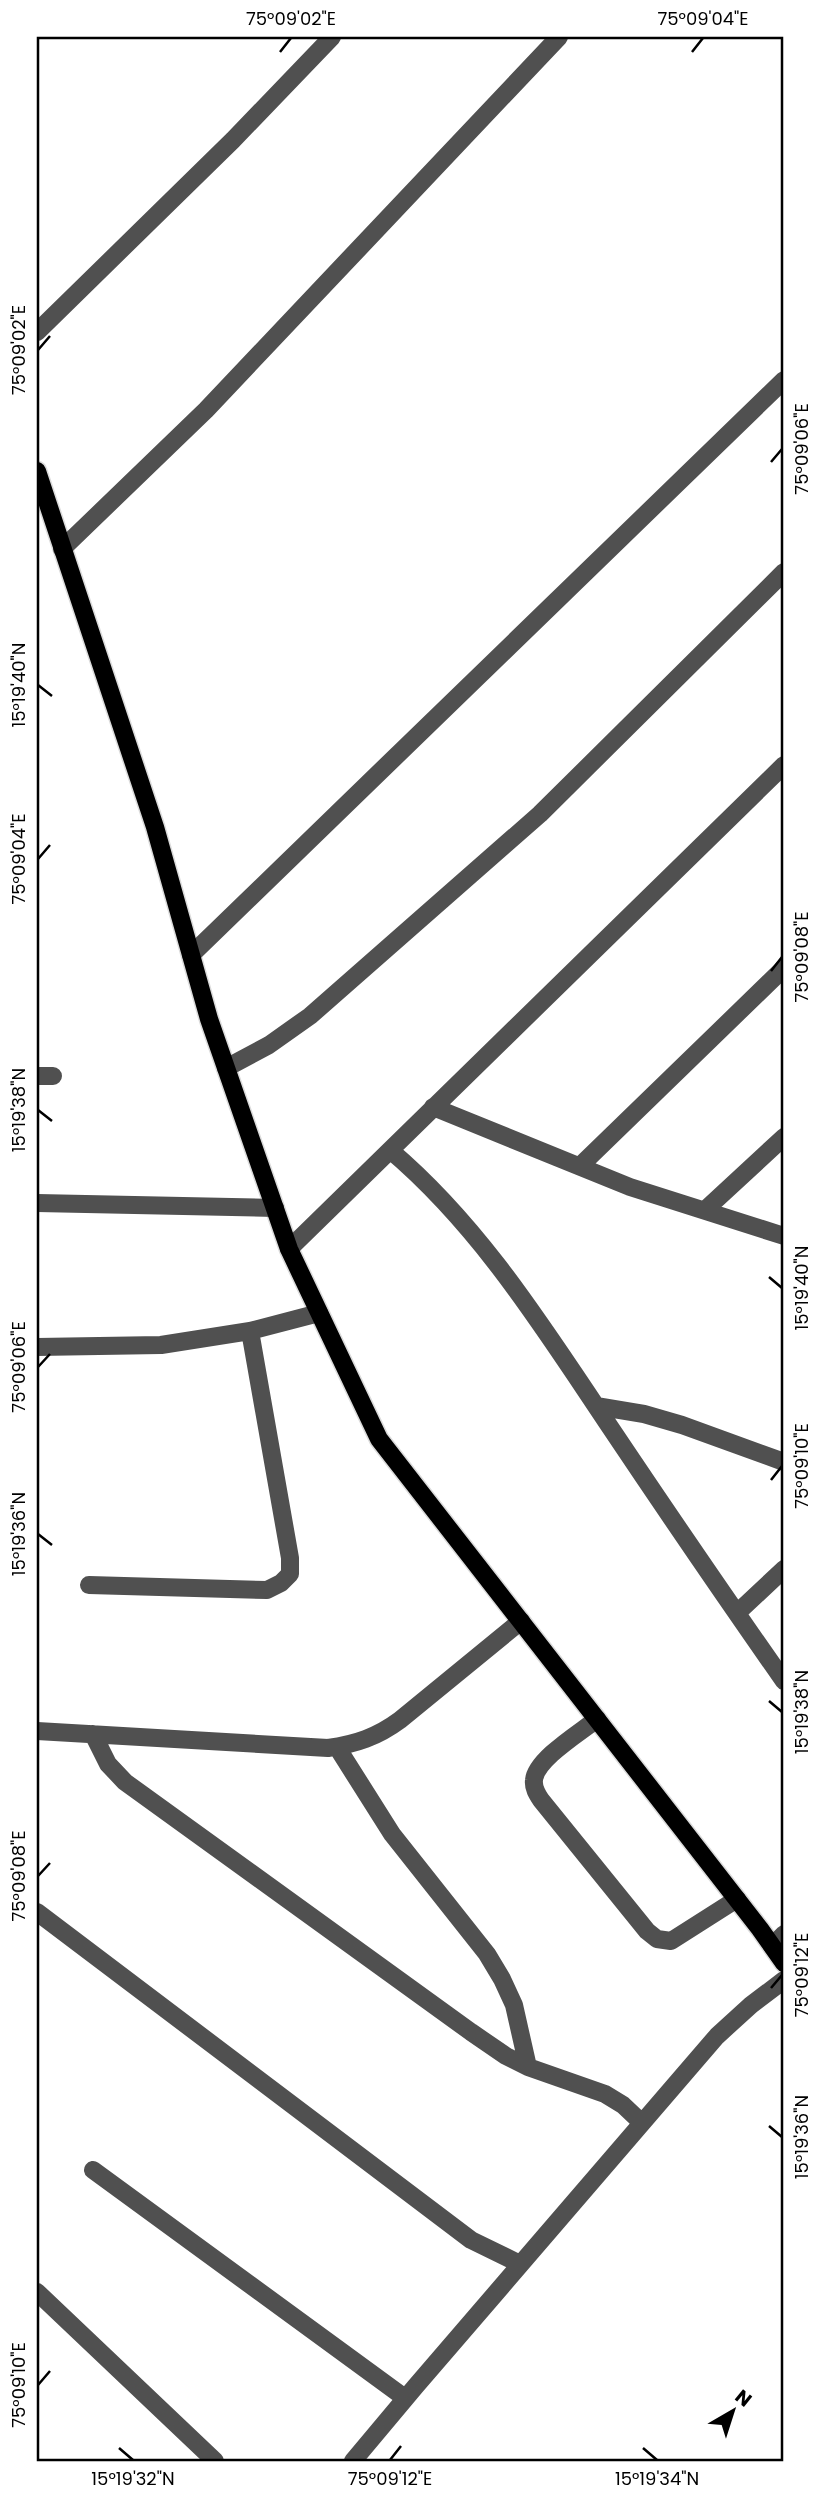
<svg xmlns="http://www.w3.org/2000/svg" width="821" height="2498" font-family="Poppins,sans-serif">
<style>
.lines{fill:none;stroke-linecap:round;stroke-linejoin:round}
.major-casing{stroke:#dbdbdb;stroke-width:21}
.minor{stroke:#505050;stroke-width:18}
.major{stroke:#000;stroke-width:18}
.ticks{fill:none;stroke:#000;stroke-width:2.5}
.neatline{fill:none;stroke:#000;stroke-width:2.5}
.ticks-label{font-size:18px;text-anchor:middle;fill:#000}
</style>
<rect width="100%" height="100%" fill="#fff"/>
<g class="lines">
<!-- major casing -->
<g class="major-casing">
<path id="major" d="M37 471 155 827 209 1019 289 1249 379 1439 760 1929 784 1963"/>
</g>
<!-- minor -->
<path class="minor" d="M37 332 233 140 332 37
M62 549 206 410 559 37
M191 955 784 380
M226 1068 269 1045 310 1016 540 814 784 572
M37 1076H53
M433 1107 630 1187 784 1236
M390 1150C481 1227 544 1329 610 1427 667 1512 725 1597 784 1681
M580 1166 784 968
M37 1203 275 1208
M705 1210 784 1137
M289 1249 784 765
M37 1347 161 1345 250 1331 319 1313
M596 1406 644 1414 682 1425 784 1462
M89 1585 267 1590 281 1583 290 1574V1558L250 1331
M737 1613 784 1569
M597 1719C581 1732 536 1759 534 1780 533 1788 537 1794 541 1800L647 1931 657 1939 671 1941 737 1899
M37 1731 328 1748C356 1744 377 1737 400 1720L521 1621
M93 1734 108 1764 125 1782 471 2032 506 2056 528 2067 605 2094 623 2105 642 2123
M337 1747 392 1834 487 1954 502 1979 514 2005 528 2067
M37 1912 471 2240 520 2264
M772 1946 784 1934
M93 2170 405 2398
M37 2292 215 2461
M353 2461 415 2387 717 2036 751 2005 784 1980"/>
<!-- major -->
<use href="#major" class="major"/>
</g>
<!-- ticks -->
<path class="ticks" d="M280 52 291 38M692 52 703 38M38 350 50 336M771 462 782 449M38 685 52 696M38 859 50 845M771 971 782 957M38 1110 52 1121M769 1277 782 1288M38 1367 50 1354M771 1480 782 1466M38 1534 52 1545M769 1701 782 1712M38 1876 50 1863M771 1988 782 1975M769 2126 782 2137M38 2385 50 2371M119 2448 133 2460M643 2448 657 2460M390 2460 401 2446"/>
<!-- border -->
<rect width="821" height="2498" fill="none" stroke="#ffffff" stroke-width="77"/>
<!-- north arrow -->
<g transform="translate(733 2411) rotate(39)" stroke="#ffffff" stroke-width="5" paint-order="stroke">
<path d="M0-5L12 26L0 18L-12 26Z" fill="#000000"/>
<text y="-10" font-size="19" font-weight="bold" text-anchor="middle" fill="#000000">N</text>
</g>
<rect x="38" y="38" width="744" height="2422" class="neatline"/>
<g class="ticks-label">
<text x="291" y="25">75°09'02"E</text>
<text x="703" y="25">75°09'04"E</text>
<text transform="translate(19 350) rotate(-90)" y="6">75°09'02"E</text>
<text transform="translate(802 449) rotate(-90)" y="6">75°09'06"E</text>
<text transform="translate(19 685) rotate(-90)" y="6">15°19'40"N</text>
<text transform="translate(19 859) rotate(-90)" y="6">75°09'04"E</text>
<text transform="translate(802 957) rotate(-90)" y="6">75°09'08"E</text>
<text transform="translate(19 1110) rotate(-90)" y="6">15°19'38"N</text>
<text transform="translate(802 1288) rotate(-90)" y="6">15°19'40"N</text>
<text transform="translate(19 1367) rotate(-90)" y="6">75°09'06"E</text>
<text transform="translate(802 1466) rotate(-90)" y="6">75°09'10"E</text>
<text transform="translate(19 1534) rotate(-90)" y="6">15°19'36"N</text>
<text transform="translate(802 1712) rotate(-90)" y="6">15°19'38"N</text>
<text transform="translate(19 1876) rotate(-90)" y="6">75°09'08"E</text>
<text transform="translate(802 1975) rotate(-90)" y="6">75°09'12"E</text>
<text transform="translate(802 2137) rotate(-90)" y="6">15°19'36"N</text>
<text transform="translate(19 2385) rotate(-90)" y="6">75°09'10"E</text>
<text x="133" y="2485">15°19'32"N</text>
<text x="390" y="2485">75°09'12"E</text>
<text x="657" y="2485">15°19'34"N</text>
</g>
</svg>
